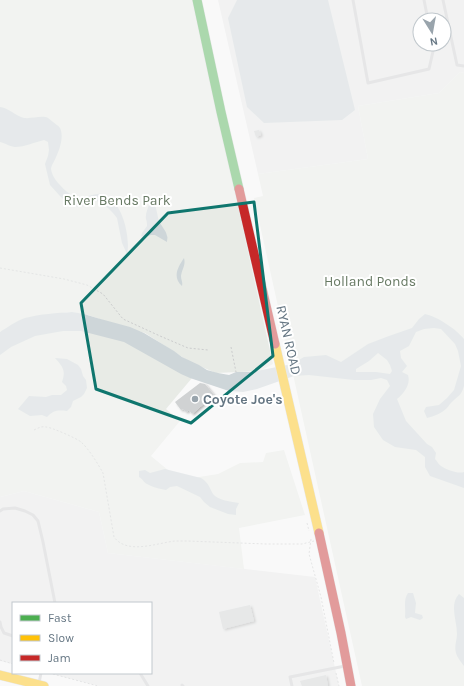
<svg xmlns="http://www.w3.org/2000/svg" width="464" height="686" font-family="Karla,sans-serif">
<style>
.built{fill:#e8e9e9;fill-rule:evenodd}
.green{fill:#e8ebe6}
.water{fill:#ced6d9;fill-rule:evenodd}
.building{fill:#d0d2d3;filter:url(#shadow)}
.lines{fill:none;stroke-linecap:round;stroke-linejoin:round}
.fast-casing{stroke:#d5d6d7;stroke-width:10}
.slow-casing{stroke:#d5d6d7;stroke-width:10}
.jam-casing{stroke:#d5d6d7;stroke-width:10}
.path{stroke:#cbcccd;stroke-width:1;stroke-dasharray:2 2;stroke-linecap:butt}
.lane{stroke:#cecfd0;stroke-width:3}
.fast{stroke:#4caf50;stroke-width:9}
.slow{stroke:#ffc107;stroke-width:9}
.jam{stroke:#c62828;stroke-width:9}
.marked{fill:none;stroke:#0f766e;stroke-width:3;stroke-linejoin:round}
.poi-dot{fill:#99a4ac;stroke:#fff;stroke-width:1.5}
.labels{text-anchor:middle;stroke-width:4;stroke-linejoin:round;paint-order:stroke}
.park-label{font-size:14px;fill:#687a64;stroke:#fff}
.street-label{font-size:14px;fill:#657683;stroke:#fff}
.poi-label{font-size:14px;font-weight:bold;fill:#657683;stroke:#fff;text-anchor:start}
</style>
<defs>
<filter id="shadow"><feDropShadow dx="2" dy="1.5" stdDeviation="1" flood-color="#0004"/></filter>
</defs>
<rect width="100%" height="100%" fill="#f9f9f9"/>
<!-- built -->
<path class="built" d="M218 0H464V73L460 72 439 93 358 106 368 159 258 174ZM420 20H444V44H420Z
M24 491 99 512 108 553 315 577 339 686H99L48 673H151V603H13V664L0 661V497Z"/>
<!-- green -->
<path class="green" d="M0 0H192L273 364 260 371 216 373 190 362 145 333 120 326 88 315 70 312 37 316 0 332Z
M460 72 464 73V686H362L254 198 263 196 258 174 368 159 358 106 439 93Z
M61 320 127 335 197 372 166 409 180 421 151 456 180 480 218 474 240 463 263 462 266 453 284 450 305 515 239 528 244 569 108 553 99 512 24 491 0 497V346Z"/>
<!-- water -->
<path class="water" d="M237 0H328L355 110 342 120 264 123 247 107 228 18Z
M0 107C7 107 16 116 24 118 32 119 42 115 48 118 50 119 51 121 53 122 55 124 58 125 60 128 64 136 60 149 56 157 55 160 52 164 51 168 51 173 55 180 59 184 65 191 74 199 84 197 91 196 96 193 102 194 122 198 131 238 127 254L122 243 117 218 113 213 108 208 103 204 97 201H93L88 202 84 206 78 207 72 205 65 201 60 196 50 185 45 164 48 156 49 150 48 142 44 140C35 142 25 147 15 147 11 147 5 143 0 142Z
M150 202H153C157 207 157 215 159 221 161 226 166 230 167 236 168 238 167 239 167 242L155 235H151L144 237 141 236 142 233 147 226C147 224 147 222 146 219 145 214 148 208 150 202Z
M184 258C186 265 182 269 181 276 181 280 183 282 182 286 172 277 178 267 184 258Z
M72 312 84 314 97 318 130 327 144 333 174 351 182 357 199 365 207 370 218 373 229 375 236 372H251L292 364 304 357 326 355 341 362 368 344 389 336 412 328 419 319 425 314C438 317 456 329 464 339V386C461 396 459 395 453 401 450 403 449 406 447 408 441 414 434 416 427 418L424 411 426 407 439 405 447 398 454 390 461 366 458 351 455 344 441 329 434 328 424 329 416 332 409 346 400 351 401 358 407 366 402 372 408 375C411 384 404 393 397 399L406 421 427 444 432 447 436 453 435 459C437 461 439 465 441 466 447 470 458 474 464 472V488L430 476 425 467V457L416 450 395 447 383 440 374 427 373 414 380 399 390 386 387 380 381 378 371 380H354L309 375 294 376 257 389 243 392 229 391 190 378 181 374 124 342 81 331H63L35 336 11 347 0 355V332C8 327 16 321 25 318 40 314 57 313 72 312ZM378 353 387 360 390 365 392 371 390 374 376 372H356V369L369 361Z
M55 358 67 359 78 365 81 369 83 376 86 380 87 388 84 394 81 397 73 401 71 407 67 411C57 410 54 410 47 417L42 415 30 416 18 409 29 396 46 397 52 395H61L67 390 66 386 62 382C66 370 63 367 55 358Z
M165 469 201 478C209 483 209 487 213 494 217 500 232 502 239 503L236 509V515L228 514 210 507 204 502 200 497 177 486 170 487 166 490C160 489 152 487 147 484 143 482 143 479 139 477V471L145 470 150 473Z
M408 593H413L416 603 415 613 422 615 423 618 420 620 411 617 406 619 405 617C406 609 403 600 408 593Z
M459 594 464 598V666C461 662 457 657 456 653 454 646 457 640 457 634 457 620 449 605 459 594Z"/>
<!-- building -->
<path class="building" d="M259 130 261 135 256 137 254 131Z
M200 383 205 384 214 395 192 414 189 410 186 412 183 409 181 410 175 402Z
M250 605 254 621 223 629 219 612Z
M326 675 328 686H302L300 681Z"/>
<g class="lines">
<!-- fast casing -->
<g class="fast-casing">
<path id="fast" d="M197 0 221 112 239 189"/>
</g>
<!-- slow casing -->
<g class="slow-casing">
<path id="slow" d="M275 344 319 533
M0 675 44 686"/>
</g>
<!-- jam casing -->
<g class="jam-casing">
<path id="jam" d="M239 189 275 344
M319 533 341 633 351 686"/>
</g>
<!-- path -->
<path class="path" d="M0 268 64 279 87 285 103 294 123 319 160 336 188 348 208 350
M231 347 236 372
M34 430C38 428 42 426 46 427 51 427 78 439 81 442 89 449 98 464 103 473L114 537C127 555 157 543 175 541 179 541 183 541 187 541L266 544H302L314 541
M307 523 309 531
M311 539 309 554 321 597 334 663
M0 660 13 664
M49 673 98 686
M336 673 339 686"/>
<!-- lane -->
<path class="lane" d="M353 0 368 83 429 69 434 47 433 44
M424 0 428 20
M443 0 457 65 464 66
M0 511 3 509 15 508 25 511 33 515 38 521 43 542 55 603
M0 622 1 627 4 633 13 636
M140 673 148 686
M39 683 41 673
M182 685 183 686
M292 686 290 677 345 666"/>
<!-- fast -->
<use href="#fast" class="fast"/>
<!-- slow -->
<use href="#slow" class="slow"/>
<!-- jam -->
<use href="#jam" class="jam"/>
</g>
<!-- marked area -->
<path d="M0 0H464V686H0ZM254 202 273 356 191 423 96 389 81 303 168 213Z" fill="#f9f9f9" fill-opacity=".55" fill-rule="evenodd"/>
<path class="marked" d="M254 202 273 356 191 423 96 389 81 303 168 213Z"/>
<!-- markers -->
<circle class="poi-dot" cx="195" cy="399" r="4"/>
<g class="labels">
<!-- park labels -->
<g class="park-label">
<text x="117" y="205">River Bends Park</text>
<text x="370" y="286">Holland Ponds</text>
</g>
<!-- street labels -->
<g class="street-label">
<text transform="translate(289 340) rotate(77)" y="5">RYAN ROAD</text>
</g>
<!-- poi labels -->
<g class="poi-label">
<text x="203" y="404">Coyote Joe's</text>
</g>
</g>
<!-- legend -->
<rect x="12" y="602" width="140" height="72" fill="#ffffff" stroke="#c1c8cd"/>
<rect x="20" y="615" width="20" height="6" fill="#4caf50" stroke="#c1c8cd"/>
<text x="48" y="622" font-size="12" fill="#657683">Fast</text>
<rect x="20" y="635" width="20" height="6" fill="#ffc107" stroke="#c1c8cd"/>
<text x="48" y="642" font-size="12" fill="#657683">Slow</text>
<rect x="20" y="655" width="20" height="6" fill="#c62828" stroke="#c1c8cd"/>
<text x="48" y="662" font-size="12" fill="#657683">Jam</text>
<!-- north arrow -->
<g transform="translate(432 32) rotate(169)"><circle r="19" fill="#ffffff" stroke="#c1c8cd"/>
<path d="M0-3L7 15L0 10L-7 15Z" fill="#99a4ac"/>
<text y="-6" font-size="11" font-weight="bold" text-anchor="middle" fill="#657683">N</text>
</g>
</svg>
